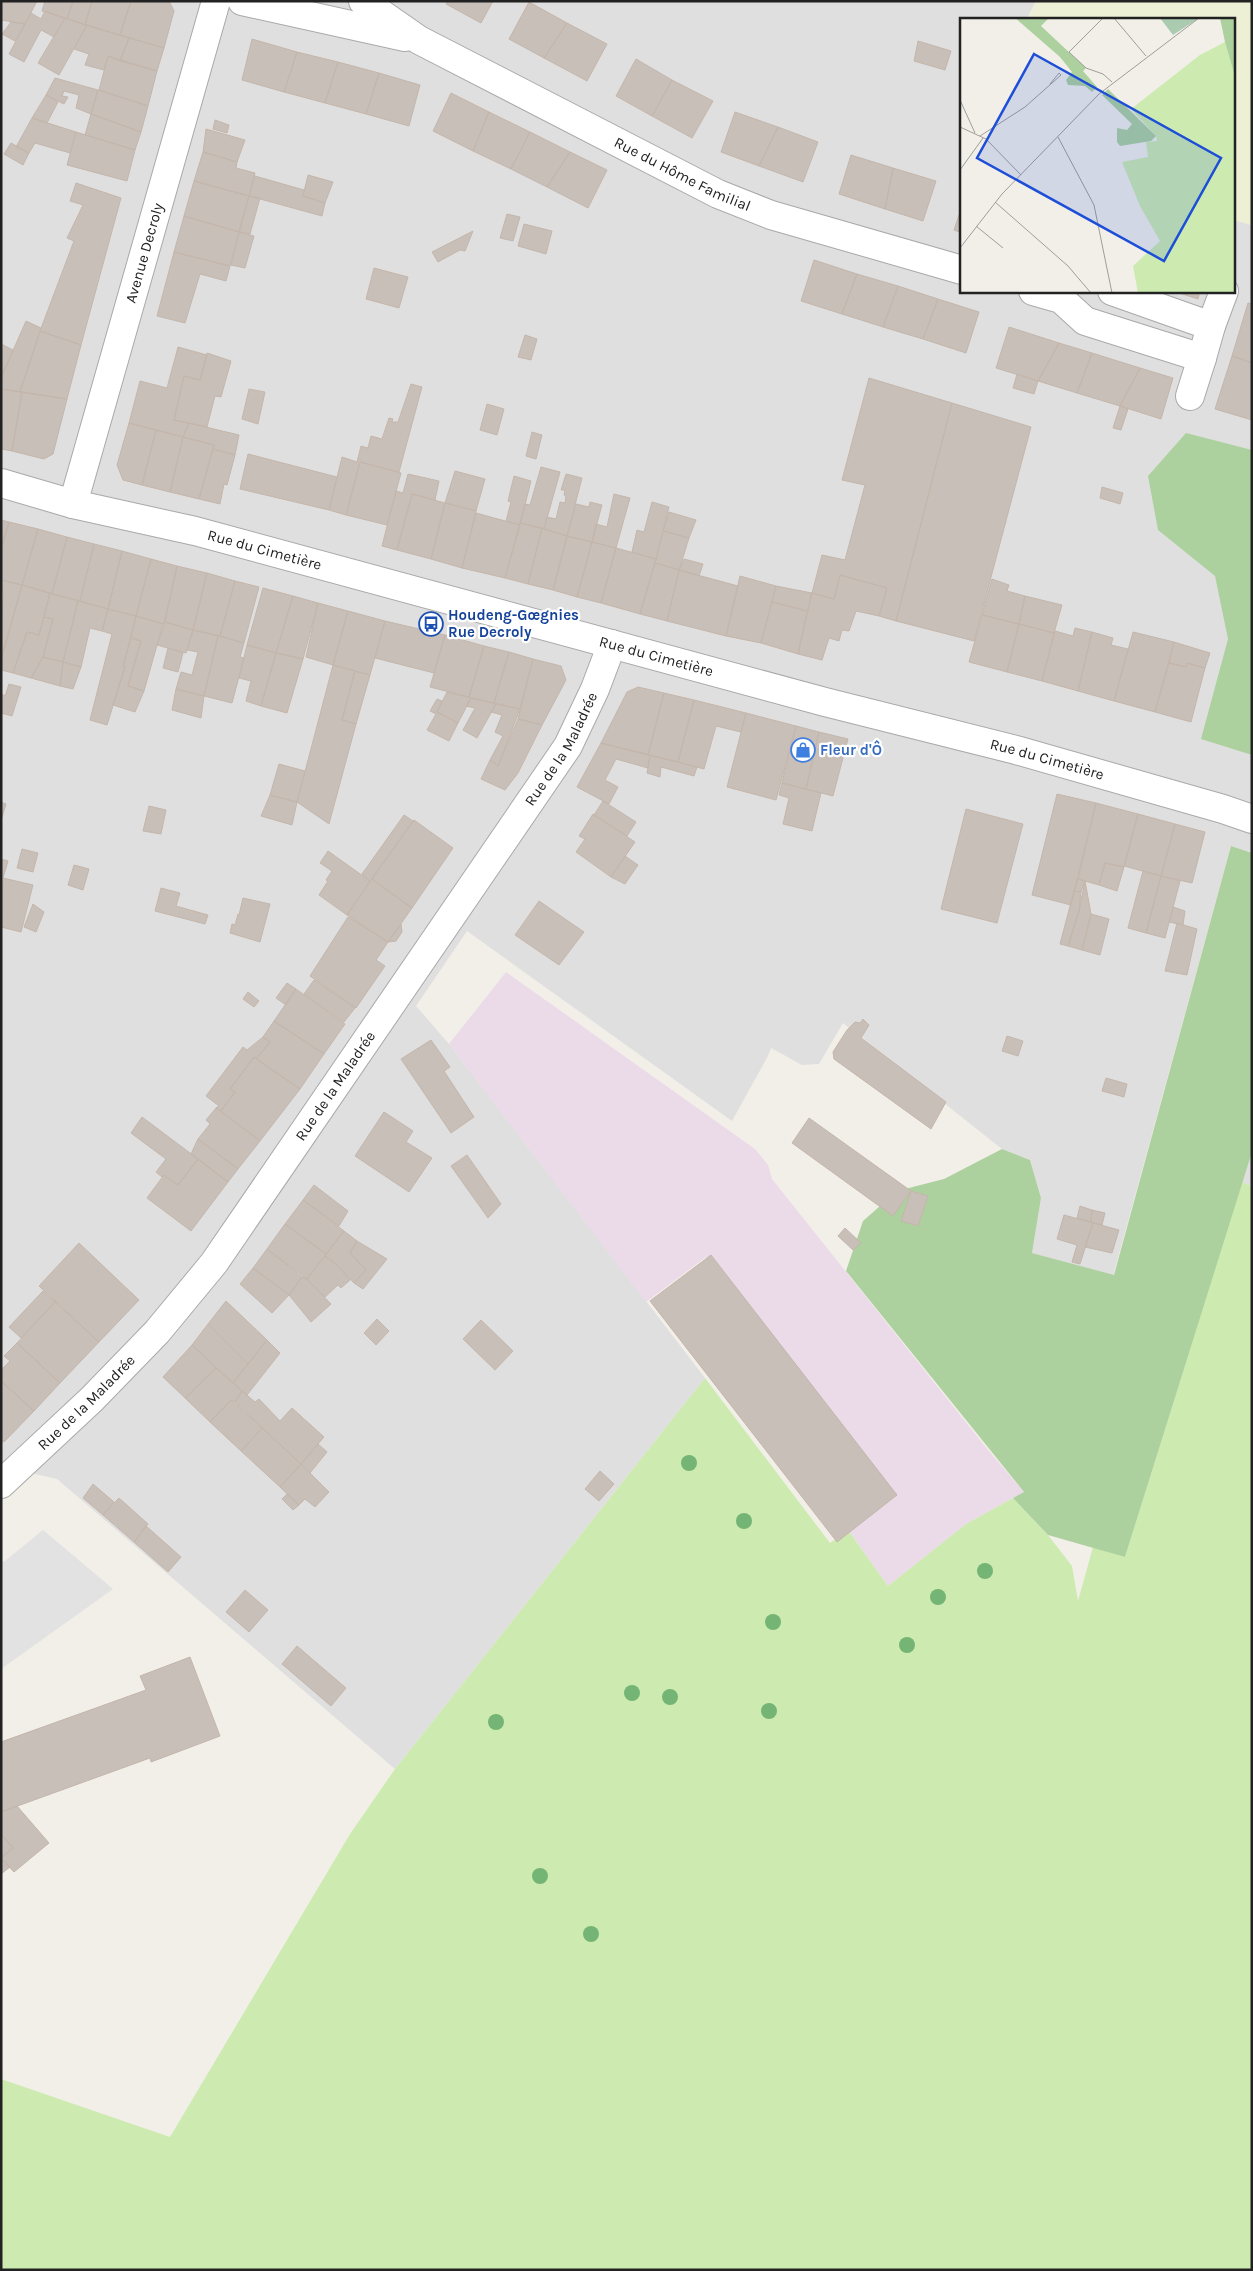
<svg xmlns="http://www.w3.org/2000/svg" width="1253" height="2271" font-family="Karla,sans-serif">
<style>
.residential{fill:#e0dfdf}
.industrial{fill:#ebdbe8}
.farmland{fill:#eef0d5}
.grass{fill:#cdebb0}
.forest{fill:#add19e}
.parking{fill:#e2e2e2}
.building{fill:#c7bfb8;stroke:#c4b6ab}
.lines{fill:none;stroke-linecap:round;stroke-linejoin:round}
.minor-casing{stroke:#a9a9a9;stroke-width:30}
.minor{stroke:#fff;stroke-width:28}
.tree{fill:#74b475}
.labels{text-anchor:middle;stroke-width:4.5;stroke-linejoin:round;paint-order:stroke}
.street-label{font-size:15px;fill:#222;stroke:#fff}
.transit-label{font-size:15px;font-weight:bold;fill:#164399;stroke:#fff;text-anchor:start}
.shop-label{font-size:15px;font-weight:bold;fill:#366cbe;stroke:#fff;text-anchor:start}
.inset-road{fill:none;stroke:#9f9d99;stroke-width:1}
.view{fill:#1d4ed8;fill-opacity:0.15;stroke:#1d4ed8;stroke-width:2.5}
.inset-edge{fill:none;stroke:#222;stroke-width:2.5}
</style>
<rect width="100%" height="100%" fill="#f2efe9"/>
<!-- residential -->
<path class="residential" d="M1 1H1036L1027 19H962V291H1234V220L1252 225V853L1231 846 1113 1276 1032 1253 1041 1198 1030 1160 1002 1149 843 1023 819 1064 802 1065 771 1048 768 1056 732 1121 467 931 416 1006 449 1044 705 1378 395 1769 57 1479 17 1470 1 1484Z
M1252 1152V1186L1242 1182Z"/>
<!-- industrial -->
<path class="industrial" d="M506 972 755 1149 768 1165 772 1179 988 1450 1024 1492 966 1524 888 1586 848 1530 890 1497 706 1257 646 1302 449 1044Z"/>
<!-- farmland -->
<path class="farmland" d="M1036 1H1252V225L1234 220V19H1027Z"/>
<!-- grass -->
<path class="grass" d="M1242 1182 1252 1186V2270H1V2079L170 2137 350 1834 395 1769 705 1378 830 1543 848 1530 888 1586 966 1524 1013 1498 1048 1535 1072 1566 1078 1601 1093 1547 1125 1557Z"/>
<!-- forest -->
<path class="forest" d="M1186 433 1252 450V755L1201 739 1228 639 1215 576 1158 530 1148 476Z
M1231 846 1252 853V1152L1125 1557 1048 1535 1013 1498 1024 1492 846 1271 863 1221 897 1191 944 1179 1002 1149 1030 1160 1041 1198 1032 1253 1114 1275Z"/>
<!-- parking -->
<path class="parking" d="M43 1530 113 1589 1 1669V1562L5 1561Z"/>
<!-- building -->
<path class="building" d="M1 1H37L25 24 1 20Z
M45 1H73L67 19 42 11Z
M73 1H92L85 25 67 19Z
M92 1H131L120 35 85 25Z
M131 1H169L174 11 164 48 120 35Z
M447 1H493L481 23 446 4Z
M529 2 567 23 544 58 509 39Z
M45 11 65 18 54 37 41 30 24 62 9 54 31 13 41 19Z
M65 18 87 25 59 75 38 63Z
M11 22 25 24 15 41 2 34Z
M567 23 607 44 587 81 544 58Z
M87 25 129 38 120 61 108 56 104 70 85 65 89 54 74 49Z
M129 38 164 48 157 71 120 61Z
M252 39 297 52 284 92 242 80Z
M918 41 951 51 945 70 914 61Z
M297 52 338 62 325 103 284 92Z
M108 56 157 71 148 106 99 90Z
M636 59 672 80 652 116 616 96Z
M338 62 379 73 366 114 325 103Z
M379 73 420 85 409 126 366 114Z
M55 78 98 90 91 114 76 108 79 95 64 91 62 96 68 97 64 104 46 95Z
M672 80 713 101 692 138 652 116Z
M98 90 148 106 141 132 91 114Z
M451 93 489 112 473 151 433 131Z
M46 95 58 102 47 123 32 118Z
M489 112 530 132 511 169 473 151Z
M735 112 778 127 759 166 721 152Z
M91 114 141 132 135 150 85 135Z
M32 118 76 132 70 153 35 143 29 153 16 147Z
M215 120 229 125 227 133 213 129Z
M778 127 818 142 803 182 759 166Z
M206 129 245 140 237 162 203 152Z
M76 132 135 150 127 181 67 165Z
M530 132 570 152 547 187 511 169Z
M11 143 29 153 23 165 4 154Z
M203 152 237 162 236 168 255 173 249 196 194 181Z
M570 152 607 170 588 208 547 187Z
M851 155 893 168 885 209 839 194Z
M893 168 936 181 923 221 885 209Z
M308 175 333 182 325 203 303 196Z
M255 176 304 190 303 196 325 203 322 216 249 196Z
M194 181 249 196 239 232 184 216Z
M76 183 121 198 81 345 40 331 74 241 67 238 83 205 70 201Z
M249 196 260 198 250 234 239 232Z
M962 206V233L954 230Z
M507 214 520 217 513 241 500 238Z
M184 216 239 232 230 266 174 252Z
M524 224 552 231 546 254 518 246Z
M473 231 465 251 460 250 438 262 432 252Z
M239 232 254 236 245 268 231 265Z
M174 252 230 266 226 281 200 274 185 323 157 316Z
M814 260 857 274 842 314 801 301Z
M374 268 408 277 399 308 366 299Z
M857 274 898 286 883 327 842 314Z
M898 286 938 299 923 339 883 327Z
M1173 291H1200L1198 299Z
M938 299 979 312 966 353 923 339Z
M1248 303 1252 304V363L1232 356Z
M26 321 41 328 20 392 1 389V378Z
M1009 327 1059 343 1038 381 996 368Z
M40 331 81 345 67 399 20 392Z
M525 335 537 339 531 360 518 357Z
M1059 343 1092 353 1077 393 1038 381Z
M1 344 13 350 1 378Z
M178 347 207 355 200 380 184 376 174 420 189 423 183 437 129 423 140 381 167 388Z
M207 353 231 361 221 397 215 396 207 427 174 420 184 376 200 380Z
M1092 353 1140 368 1120 406 1077 393Z
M1232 356 1252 363V420L1215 409Z
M1140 368 1173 378 1161 419 1120 406Z
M1017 374 1038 381 1034 394 1013 388Z
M869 378 952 403 896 621 879 616 887 588 840 575 834 599 812 593 822 555 845 560 865 485 842 480Z
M411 384 422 387 399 472 360 462 346 515 329 510 342 457 357 462 361 446 368 448 371 436 382 439 389 418 393 419 392 422H398Z
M1 389 22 392 12 451 1 449Z
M249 389 265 392 258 424 242 419Z
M22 392 67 399 53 454 44 459 12 451Z
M952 403 1031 427 974 641 896 621Z
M487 404 504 409 497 435 480 430Z
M1120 406 1128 409 1121 430 1113 428Z
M129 423 156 430 142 485 123 480 117 465Z
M189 423 239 435 235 455 213 449 214 445 183 437Z
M156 430 183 437 170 492 142 485Z
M532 432 542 435 536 459 526 456Z
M183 437 214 445 199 499 170 492Z
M213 449 235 455 227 485 224 484 220 504 199 499Z
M248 454 337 477 329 510 240 489Z
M360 462 401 473 387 525 346 515Z
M541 467 560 472 544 529 520 523 525 504 530 505Z
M455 471 485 479 476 511 445 503Z
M408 474 439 481 435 500 412 494 397 550 382 546 396 491 403 493Z
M566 474 582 478 567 536 544 529 547 517 556 519 560 502 565 503 566 496 564 495 565 490H561Z
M514 476 531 481 520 525 506 521 511 502 508 501Z
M1102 487 1123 493 1120 504 1100 498Z
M412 494 445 503 431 559 397 550Z
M614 494 630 498 616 548 592 542 596 524 607 527Z
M590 502 602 505 592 542 567 536 576 504 589 507Z
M652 502 669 507 656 559 632 552 637 530 644 532Z
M445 503 476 511 462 568 431 559Z
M669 512 696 520 689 538 663 531Z
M476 513 520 525 505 578 462 568Z
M1 520 9 522 1 549Z
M9 522 38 529 22 585 1 580V549Z
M520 523 542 528 528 584 505 578Z
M542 528 567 536 553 590 528 584Z
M38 529 67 537 52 594 22 585Z
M663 531 689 538 679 570 655 563Z
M567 536 592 542 577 597 553 590Z
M67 537 94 544 80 601 52 594Z
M592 542 616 548 601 603 577 597Z
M94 544 122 551 108 609 80 601Z
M616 548 656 559 640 614 601 603Z
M122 551 151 559 136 616 108 609Z
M151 559 177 566 164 624 136 616Z
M684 559 703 564 699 576 679 570Z
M655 563 679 570 667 621 640 614Z
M177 566 207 573 193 630 165 622Z
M679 570 738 586 726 636 667 621Z
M207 573 235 581 220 636 193 630Z
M840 575 887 588 879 616 856 611 849 631 842 630 839 641 829 638 822 660 798 654 812 593 834 599Z
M740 576 776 586 761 643 726 636Z
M992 579 1009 585 1007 591 1025 596 1019 624 982 615Z
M1 580 22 585 1 660 3 593Z
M235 581 259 587 244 643 220 636Z
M22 585 50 593 39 635 27 632 13 673 1 670V660Z
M776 586 812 593 807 611 772 602Z
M263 588 293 596 276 653 247 645Z
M50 593 78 601 63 662 43 657 53 619 44 617Z
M293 596 318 603 303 659 276 653Z
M1025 596 1062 605 1054 633 1019 624Z
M78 601 108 609 102 631 90 628 81 667 63 662Z
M772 602 807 611 798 654 761 643Z
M318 603 348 611 333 665 306 657Z
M108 609 136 616 123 667H125L107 725 90 720 112 634 102 631Z
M348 611 385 621 370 675 333 665Z
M982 615 1019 624 1007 672 969 662Z
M136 616 163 624 144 691 128 686 141 641 131 638Z
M44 617 53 619 43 657 31 678 13 673 27 632 39 635Z
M385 621 445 635 434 673 375 658Z
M165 622 193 630 186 653 157 645Z
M1019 624 1054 633 1042 681 1007 672Z
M1075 628 1092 632 1078 691 1042 681 1055 631 1073 636Z
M193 630 218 636 204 696 176 689 181 672 192 675 198 652 187 650Z
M1092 632 1113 638 1111 645 1128 649 1114 701 1078 691Z
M1133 632 1174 642 1155 712 1114 701Z
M445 635 484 646 469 697 430 687Z
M218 636 244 643 240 657 244 658 232 703 204 696Z
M131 638 141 641 128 686 144 691 135 712 113 705 125 667H123Z
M1174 642 1210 653 1205 668 1187 663 1186 667 1169 663Z
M247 645 276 653 261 706 246 701 251 681 239 678Z
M484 646 509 652 494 703 469 697Z
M168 648 183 653 178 672 163 668Z
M509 652 533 659 520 709 494 703Z
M276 653 303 659 287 713 261 706Z
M43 657 63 662 60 686 31 678Z
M533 659 561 666 566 680 542 725 518 719Z
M63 662 81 667 73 689 60 686Z
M1169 663 1186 667 1187 663 1205 668 1191 722 1155 712Z
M333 665 355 671 342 720 356 724 329 824 297 802Z
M355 671 370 675 356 724 342 720Z
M9 684 21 687 12 716 1 713V698L2 694 5 696Z
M638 687 664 693 648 755 601 743 627 692Z
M176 689 204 696 201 718 172 710Z
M447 692 471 698 458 723 437 712Z
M664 693 694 700 678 762 648 755Z
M471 698 496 704 477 738 463 730 475 708 466 706Z
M437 699 442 701 437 712 458 723 449 741 427 730 436 714 430 711Z
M694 700 746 713 741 732 716 726 704 769 678 762Z
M496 704 520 709 498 766 490 760 503 736 495 732 502 715 491 712Z
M746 713 796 726 776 800 727 787Z
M518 719 542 725 518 773 505 790 481 779 490 760 498 766Z
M796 726 819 732 806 789 782 783Z
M819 732 848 739 833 796 806 789Z
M601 743 650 755 648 768 616 759 605 780 618 787 609 804 577 787Z
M650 755 697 767 694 776 661 767 660 777 647 773Z
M279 764 305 771 297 802 270 795Z
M782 783 821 793 812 831 783 824 789 798 779 795Z
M1057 794 1096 803 1071 905 1032 895Z
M270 795 297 802 292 825 261 816Z
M603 801 636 822 627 836 594 815Z
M1 802 6 804 1 821Z
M1096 803 1138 814 1124 867 1105 863 1099 885 1078 879Z
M149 806 166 810 161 834 143 831Z
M966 809 1023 824 997 923 941 909Z
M593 814 635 842 611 877 576 852 585 839 579 836Z
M1138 814 1175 824 1161 876 1124 866Z
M404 815 413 821 370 881 362 874Z
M414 820 453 848 412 908 372 879Z
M1175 824 1205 832 1192 883 1161 876Z
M22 849 38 853 33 872 17 868Z
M328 851 370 881 347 915 319 895 328 881 326 880 332 871 320 863Z
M625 856 638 865 625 884 611 877Z
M1 859 8 861 3 878 1 877Z
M1105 863 1124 867 1117 891 1099 885Z
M74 865 89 869 83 890 68 885Z
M1143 871 1161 876 1146 933 1128 928Z
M1161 876 1180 881 1165 938 1146 933Z
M3 878 33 885 21 932 1 927Z
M372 879 412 908 388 942 347 915Z
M1078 879 1085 881 1081 892 1074 891Z
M1085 881 1091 914 1082 950 1068 946 1079 911Z
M161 888 180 893 176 906 208 915 205 924 155 911Z
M1074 891 1081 892 1079 911 1068 946 1060 944Z
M243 898 270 904 260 942 230 933 232 924 235 925 238 914 239 915Z
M539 901 584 932 559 965 515 935Z
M33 904 44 912 36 932 24 927Z
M1173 907 1185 911 1183 925 1169 922Z
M1091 914 1109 919 1100 955 1082 950Z
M348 917 388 942 376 960 385 966 356 1008 310 976Z
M1177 923 1197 929 1187 975 1165 971Z
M401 924 402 932 396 941 388 942Z
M314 980 355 1008 344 1022 304 994Z
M287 983 296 989 286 1005 276 998Z
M296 989 345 1024 324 1054 274 1021Z
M248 992 259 1001 254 1007 243 999Z
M863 1019 869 1025 861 1038 946 1102 931 1129 834 1059 833 1052 847 1030 855 1022 860 1023Z
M274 1021 324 1054 300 1089 256 1059 270 1042 263 1037Z
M1007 1036 1023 1041 1018 1056 1002 1051Z
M263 1037 270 1042 256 1059 254 1057 230 1089 235 1092 221 1111 216 1108 219 1106 206 1096 243 1047 247 1050Z
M431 1040 450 1067 444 1071 474 1117 451 1133 401 1059Z
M254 1057 300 1089 260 1141 221 1111 235 1092 230 1089Z
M1106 1078 1127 1084 1124 1097 1102 1091Z
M216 1108 260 1141 238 1169 198 1139 210 1124 206 1120Z
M384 1112 413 1131 406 1142 432 1158 409 1192 355 1156Z
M142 1117 198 1159 178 1185 164 1175 162 1177 156 1172 166 1159 131 1133Z
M809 1118 911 1191 893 1216 792 1143Z
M198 1139 238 1169 228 1182 191 1154Z
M467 1155 501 1204 488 1218 451 1166Z
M198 1159 228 1182 191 1231 147 1198 164 1175 178 1185Z
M314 1185 348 1211 339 1226 303 1200Z
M911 1191 928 1196 918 1226 901 1221Z
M303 1200 344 1231 326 1254 285 1224Z
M1080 1206 1092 1210 1091 1222 1077 1218Z
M1092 1210 1105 1213 1102 1225 1091 1222Z
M1064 1215 1093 1223 1080 1264 1072 1262 1077 1245 1057 1239Z
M1093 1223 1119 1230 1112 1253 1085 1247Z
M285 1224 326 1254 307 1279 267 1249Z
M845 1228 861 1243 853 1250 838 1236Z
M344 1231 357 1241 350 1253 366 1270 354 1283 338 1266 325 1256Z
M357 1241 387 1259 363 1289 354 1283 366 1270 350 1253Z
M79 1243 139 1300 99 1342 39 1286Z
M267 1249 302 1277 289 1295 253 1268Z
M711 1255 897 1495 837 1542 650 1301Z
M325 1256 338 1266 350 1280 341 1288 338 1285 325 1297 307 1279Z
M253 1268 289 1295 272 1313 240 1284Z
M302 1277 307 1279 331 1304 311 1322 289 1295Z
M43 1291 55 1302 21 1338 9 1327Z
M226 1301 267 1340 248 1364 208 1324Z
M55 1302 99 1342 60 1383 17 1343Z
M377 1319 389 1331 376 1345 364 1333Z
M481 1320 513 1351 495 1370 463 1339Z
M208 1324 248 1364 233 1383 192 1345Z
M267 1340 280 1353 247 1395 233 1383Z
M17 1343 60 1383 34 1411 1 1381V1370L10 1361 4 1356Z
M192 1345 216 1368 185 1398 163 1377Z
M216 1368 242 1391 235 1402 231 1400 210 1422 185 1398Z
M1 1381 34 1411 4 1442 1 1440Z
M242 1391 255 1402 259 1399 280 1421 292 1408 324 1437 301 1464 235 1402Z
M231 1400 262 1428 241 1451 210 1422Z
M262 1428 301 1464 280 1487 241 1451Z
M318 1444 327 1452 310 1473 301 1464Z
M301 1464 329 1492 315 1507 305 1499 299 1505 280 1487Z
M600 1471 614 1484 599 1501 585 1489Z
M93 1484 114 1502 103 1515 83 1498Z
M287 1494 299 1505 293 1510 282 1499Z
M119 1498 148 1524 134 1542 103 1515Z
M146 1526 181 1557 168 1572 134 1542Z
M245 1590 268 1610 249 1632 226 1612Z
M297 1646 346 1688 331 1706 282 1664Z
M190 1657 220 1736 151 1762 150 1758 1 1812V1742L146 1690 140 1676Z
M17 1806 49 1843 14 1872 1 1858 13 1848 1 1834V1812Z
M1 1834 13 1848 1 1858 10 1867 1 1874Z"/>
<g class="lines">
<!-- minor casing -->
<g class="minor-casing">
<g id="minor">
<path d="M242 1 405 37"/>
<path id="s1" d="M363 1 419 40 718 194 771 215 962 270"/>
<path d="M1033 291 1061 299 1085 321 1202 358 1211 326 1112 291"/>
<path d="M1211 326 1224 291"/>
<path d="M1190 396 1202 358"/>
<path id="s2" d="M1 483 73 504 195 531 825 702 1016 750 1223 809 1252 819"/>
<path id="s3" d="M73 504 216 1"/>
<path id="s4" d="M1 1484 92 1399 157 1332 214 1263 568 746 595 689 612 644"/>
</g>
</g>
<!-- minor -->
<use href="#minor" class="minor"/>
</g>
<!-- trees -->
<g class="tree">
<circle cx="689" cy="1463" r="8"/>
<circle cx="744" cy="1521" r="8"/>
<circle cx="985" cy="1571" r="8"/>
<circle cx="938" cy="1597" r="8"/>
<circle cx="773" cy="1622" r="8"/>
<circle cx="907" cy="1645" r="8"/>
<circle cx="632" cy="1693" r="8"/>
<circle cx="670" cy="1697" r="8"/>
<circle cx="769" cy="1711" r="8"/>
<circle cx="496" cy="1722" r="8"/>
<circle cx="540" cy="1876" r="8"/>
<circle cx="591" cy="1934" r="8"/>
</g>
<!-- icons -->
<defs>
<g id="bus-ring" transform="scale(1.25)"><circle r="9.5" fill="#fff" stroke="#1a4fb4" stroke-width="1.5"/><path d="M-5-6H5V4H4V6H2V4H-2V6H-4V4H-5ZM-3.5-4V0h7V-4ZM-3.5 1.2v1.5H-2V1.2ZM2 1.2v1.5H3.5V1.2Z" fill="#1a4fb4"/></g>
<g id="shop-ring" transform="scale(1.25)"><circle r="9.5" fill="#fff" stroke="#3f7fe0" stroke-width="1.5"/><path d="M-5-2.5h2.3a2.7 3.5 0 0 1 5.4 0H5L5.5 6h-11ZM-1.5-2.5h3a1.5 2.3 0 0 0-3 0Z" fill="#3f7fe0"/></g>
</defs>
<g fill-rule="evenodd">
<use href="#bus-ring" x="431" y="624"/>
<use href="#shop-ring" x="803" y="750"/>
</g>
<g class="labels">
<!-- street labels -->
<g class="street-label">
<text dy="5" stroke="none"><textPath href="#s1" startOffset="364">Rue du Hôme Familial</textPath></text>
<text dy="5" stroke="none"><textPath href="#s3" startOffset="261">Avenue Decroly</textPath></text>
<text dy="5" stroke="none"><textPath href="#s2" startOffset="272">Rue du Cimetière</textPath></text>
<text dy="5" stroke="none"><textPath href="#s2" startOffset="678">Rue du Cimetière</textPath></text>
<text dy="5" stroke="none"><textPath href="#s4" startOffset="928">Rue de la Maladrée</textPath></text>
<text dy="5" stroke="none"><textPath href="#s2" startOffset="1082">Rue du Cimetière</textPath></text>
<text dy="5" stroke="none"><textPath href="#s4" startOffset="522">Rue de la Maladrée</textPath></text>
<text dy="5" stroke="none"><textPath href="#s4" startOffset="118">Rue de la Maladrée</textPath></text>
</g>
<!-- transit labels -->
<g class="transit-label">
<text x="448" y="620">Houdeng-Gœgnies<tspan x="448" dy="17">Rue Decroly</tspan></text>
</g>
<!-- shop labels -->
<g class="shop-label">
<text x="820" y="755">Fleur d'Ô</text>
</g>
</g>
<!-- overview -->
<g transform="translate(960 18)">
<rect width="275" height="275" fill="#f2efe9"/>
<path d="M265 24 275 59V275H178L173 248 200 223 180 188 162 144 188 139 186 124 197 123 196 118 171 91 240 37Z" fill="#cdebb0"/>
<path d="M55 0H89L81 8 126 50 123 53 137 69 132 74 125 68 108 67 106 62 112 54 100 39ZM260 0H275V59L265 24ZM148 71 196 118 191 123 160 128 157 124V110L167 112 172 106 142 77Z" fill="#add19e"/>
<path d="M200 0H239L213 17Z" fill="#aacbaf"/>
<path class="inset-road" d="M143 0 109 34 126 50 143 56 152 64M154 0 186 38M0 82 15 115M0 109 26 121 61 157M20 118 65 89 101 57 99 55 90 66M98 119 134 187 152 275M0 152 23 120M35 184 108 248 131 275M16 208 43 230M0 230 42 176 139 76 239 0"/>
<path class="view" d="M74 36 261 140 204 243 17 140Z"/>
<rect width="275" height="275" class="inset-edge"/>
</g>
<!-- border -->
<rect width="1253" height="2271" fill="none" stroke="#222222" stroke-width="5"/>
</svg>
